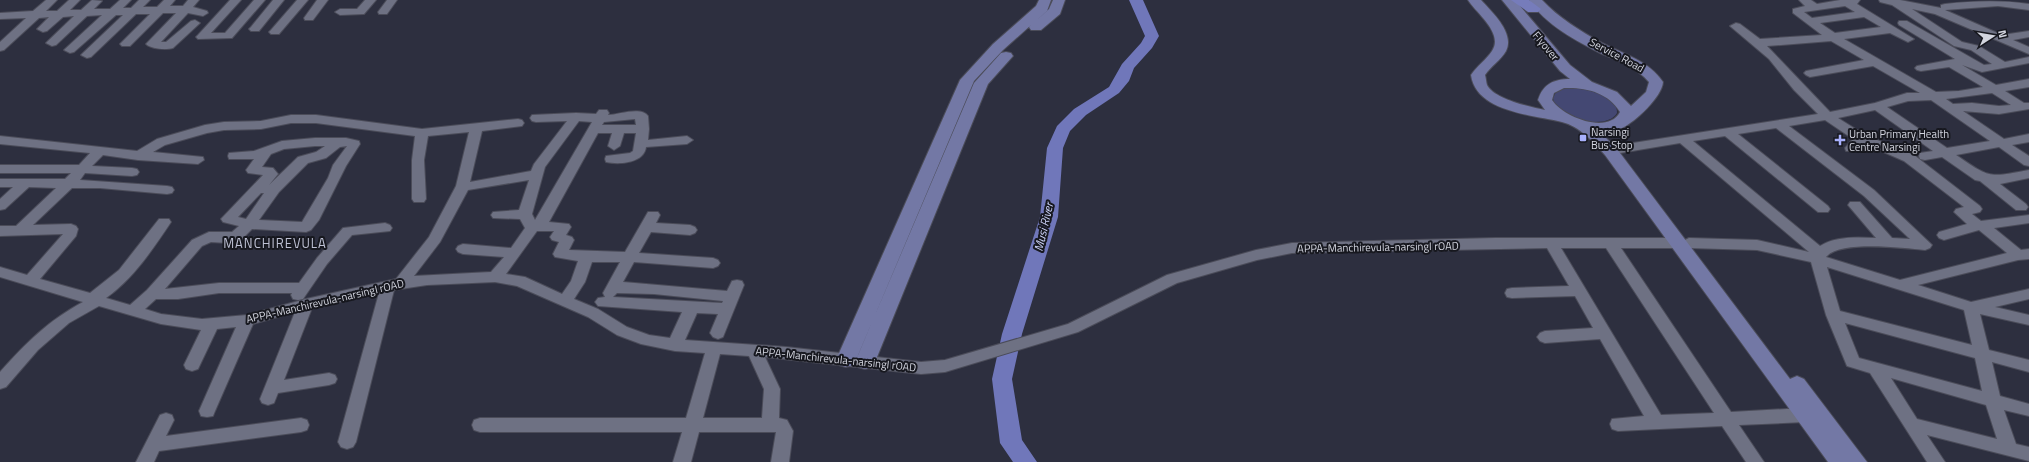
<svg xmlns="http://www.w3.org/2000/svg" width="2029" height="462" font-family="'Titillium Web',sans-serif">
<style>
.green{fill:#444873}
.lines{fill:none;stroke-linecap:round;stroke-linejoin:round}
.river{fill:#7077ba;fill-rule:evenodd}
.minor-casing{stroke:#4b4c59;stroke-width:2}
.major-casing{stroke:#4b4c59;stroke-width:2}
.highway-casing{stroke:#4b4c59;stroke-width:2}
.minor{fill:#6e7183;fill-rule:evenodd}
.major{fill:#7378a5;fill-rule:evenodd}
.highway{fill:#767cbb;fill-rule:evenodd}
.poi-dot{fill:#a8b0fc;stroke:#17181f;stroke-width:1.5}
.labels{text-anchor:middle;stroke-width:4;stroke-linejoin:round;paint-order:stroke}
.street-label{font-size:11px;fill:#d3d5df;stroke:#17181f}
.poi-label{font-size:11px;fill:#d3d5df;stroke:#17181f;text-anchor:start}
.water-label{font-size:12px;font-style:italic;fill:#cfd5fb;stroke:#17181f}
.quarter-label{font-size:13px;letter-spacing:1px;fill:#bec1d4;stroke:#17181f}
</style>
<rect width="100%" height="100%" fill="#2d2f3f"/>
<!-- green -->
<path class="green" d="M1565 88C1579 87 1618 93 1617 113 1606 132 1554 118 1553 98L1556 92Z"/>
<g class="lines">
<!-- river -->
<path class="river" d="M1129 0H1143L1159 36 1152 48 1134 68 1129 81 1119 93 1086 115 1070 131 1063 148 1058 217 1022 334 1012 379 1022 440 1037 462H1013L1000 443 992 379 1002 334 1040 217 1047 148 1057 126 1074 109 1109 87 1122 64 1141 43 1145 36Z"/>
<!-- minor casing -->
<g class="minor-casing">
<path id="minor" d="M46 0H57L46 11H57L69 0H80L70 10H81L92 0 102 1 94 9H110L120 0H131L123 8H131L139 0H150L143 7H157L164 0H175L170 6H183L188 0H199L193 7 207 11 208 13 203 16 188 13 161 42H166L191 21 195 20 200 23 173 48C166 50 151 49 146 44L176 13H163L130 46H122L120 44 150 14H136L91 57 87 58 81 55 83 53 123 15H116L74 52 70 53 64 50 102 15 87 16 56 45 52 46 46 43 48 41 74 16 63 17 47 31 43 32 37 29 49 17 39 18 4 50 0 51V42L26 18 0 19V13L33 11Z
M230 0H241L211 33H225L254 0H265L232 38 198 39 196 37 198 35Z
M273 0H284L259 31H251L249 29 251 27Z
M297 0H308L279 34H271L269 32 271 30Z
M317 0H328L313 20H305L304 18Z
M365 0H376L364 14 340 15 335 12 340 9H357Z
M387 0H397L387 14H379L378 12Z
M1799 0H1811L1817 4 1840 0H1860L1857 4 1914 39 1908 42 1890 33 1844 39 1936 92 1959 91 1983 87 1949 67 1921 71 1917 70 1915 68 1917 66 1955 59 1899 25 1898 23 1899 21H1907L1984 65 1992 64 1971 50 1954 46 1892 5 1880 2 1879 0H1900L1941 8V5L1945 4C1973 1 2001 0 2029 4V10L1998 6 1945 10 2002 35 2029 31V37L2013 40 2029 47V54L1935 14 1912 9 1962 42 1979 46 2005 62 2029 57V63L1982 72 1962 65 1996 85 2029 79V87L2005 91 2024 103H2029V109L1999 114 1963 111 2004 139 2029 134V142L2012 145 2029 156V166L2024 165 1999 147 1956 155C1990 178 1988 178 2029 170V178L2000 184 2026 204 2028 207 2026 210H2016L1980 181 1975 180 1942 157 1925 160 1920 159 1919 156 1920 153 1933 151 1875 110 1838 118 1865 135 1914 155 1980 206 1982 209 1980 212 1972 214 1981 221 2029 215V223L1994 228 2021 250 2029 249V259L2018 260 1918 285 1971 302 2029 289V299L1995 307 2029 315V325L1980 314 1989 350 2029 360V372L1992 362 2000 396 2029 404V416L2004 410 2016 444 2029 447V461L1927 435 1945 462H1927L1870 373 1847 366 1826 315 1811 262 1757 250 1689 248 1683 245 1677 248H1621L1731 412 1805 408 1811 410 1813 415 1811 420 1805 422 1739 425 1764 462H1746L1722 426 1618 431 1612 429 1610 424 1612 419 1644 416 1600 339 1545 343 1540 341 1537 337 1540 333 1545 331 1593 328 1575 296 1512 298 1507 297 1505 293 1507 289 1512 288 1569 286 1547 248 1292 253 1257 260 1177 283 1078 332 945 372 921 374 765 357 780 389 779 418 787 420 793 431 789 462H771L776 432H699L691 462H673L682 432H480L474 430 472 425 474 420 480 418H686L705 353 675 351 641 344 617 335 588 317 517 286 495 282 427 285 394 290 356 442 353 447 347 449 341 447 338 442 379 293 312 308 284 380 329 373 335 375 337 379 335 383 329 385 278 393 274 403 268 405 262 403 260 399 295 312 253 324 215 411 213 416 207 417 201 416 199 411 236 327 217 329 198 369 192 371 186 369 184 365 201 330 161 324 99 306 69 323 38 350 6 387 0 389V372C27 342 48 321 83 302L0 277V267L27 275 63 234 0 236V226H16L56 188 29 187 5 209 0 210V199L13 187H0V179H65L71 173H0V165H79L90 153 0 144V136L137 151 157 139 205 125 224 122 261 121 291 115H316L422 129 518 119 522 120 524 123 522 126 482 131 470 182 531 171 534 164 567 121 536 122 532 121 530 118 532 115 576 113 596 114 599 110H607L609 113 608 115C618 115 641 106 648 116L649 129 648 140 687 136 693 140 687 144 646 147C644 163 620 165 606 162L605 159 606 156 630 153 633 151 636 133H624L620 146 614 150 608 146 612 133H598L549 222 569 224 571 227 566 235 572 237 574 240 569 250 625 252 648 212H658L660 215 656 223 690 225 695 227 697 230 695 233 690 235 651 232 639 253 713 258 718 260 720 263 718 266 713 268 634 262 623 282 727 291 732 281 737 280 742 281 744 285 723 337 718 339 713 337 710 333 718 314 697 313 685 340 786 347 921 362 945 360 1068 324 1167 275 1256 250 1292 243 1495 238H1677L1683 241 1689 238 1757 240 1809 252 1680 143 1620 153 1614 149 1620 145 1818 114 1794 90 1769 59 1730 26 1736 23 1740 24 1760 39 1822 35 1793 13V9L1805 6ZM1845 6 1855 12 1812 18 1804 12ZM1864 17 1881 27 1835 33 1820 23ZM1831 41 1864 60 1806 71 1804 73 1806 75 1810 77 1873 66 1920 93H1907L1875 103 1830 112 1767 46ZM1992 93 2011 105 1999 106 1972 103 1953 104 1946 99ZM1931 100 1990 141 1947 148 1887 107 1908 101ZM635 119 636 125H602L604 122ZM1825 120 1853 139 1845 148 1846 151H1856L1863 143 1904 161 1964 207 1956 209 1954 212 1967 224 1939 232 1937 235 1939 238 1944 240 1979 230 2007 253 1900 280 1826 257C1840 240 1903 248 1925 250L1930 248 1932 245 1874 190 1789 126ZM579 121 592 122 535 220 532 214 545 167ZM291 123H316L415 136 412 160V199L414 202H424L426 199 424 160 428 136 469 132 456 186 429 237 396 279 306 299 247 315 202 319 161 314 145 309 156 299H178L219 293H292L291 295 293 299 298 300 303 299 327 264 352 235 390 231 392 228 390 225 385 223 343 228 317 258 299 283H219L165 289 202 246 211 242 227 243 242 239 252 229 306 232 311 230 319 220 346 166 360 144 359 141 346 138H315L282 141 254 151 229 153 228 156 229 159H254L246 170 248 173 263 175 221 219 223 222 239 226 232 232H209L192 240 147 290 130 305 106 298C133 279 153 249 171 222L169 219H159L119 270 90 293 40 279 76 236 78 229 76 226 71 224 33 225 72 188H100L167 194 172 193 174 190 172 187 167 186 80 180 85 173 132 176 137 175 139 172 137 169 132 168 92 166 103 155 138 160 198 164 204 160 203 157 153 152 165 145 207 133 224 130 261 129ZM1776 128 1864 196 1910 239 1892 238 1860 202H1850L1848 205 1876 238C1858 237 1835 236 1820 246L1693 141 1725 136 1818 212H1828L1830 209 1828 206 1738 134ZM315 146H325L316 152 298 157 269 185 278 174 273 168 262 167 271 154 284 149ZM347 146 333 165 328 178 302 222 259 220 279 192 308 163 326 158 340 147ZM529 180 519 210 493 212 491 215 493 218 520 219 525 228 511 248 463 244 458 246 456 249 458 252 463 254 504 257 491 272 414 276 440 242 468 190ZM261 193H264L246 219 238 217ZM537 231H554L550 237 552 240 559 242 553 254 555 257 578 261 571 281 562 294 525 277 506 274ZM1561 248H1606L1714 413 1661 415ZM592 262H620L603 293 605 297 598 298 595 302 598 306 682 312 670 338 649 335 627 327 598 309 574 299 585 282ZM1827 267 1964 310 1972 345 1840 311ZM617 293 654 294 723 301 722 303 613 297ZM1845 323 1975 358 1982 391 1859 358ZM720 354 749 356 764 389 762 418H703ZM1891 378 1986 405 1997 439 1917 419Z
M166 413 172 415 174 420 166 436 301 418 307 420 309 425 307 430 301 432 159 451 154 462H136L160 415Z"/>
</g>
<!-- major casing -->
<g class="major-casing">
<path id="major" d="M1039 0H1051L1047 11 1037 20 1049 9 1053 0H1065L1060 14 1041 30H1031L1029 27 1031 25 1003 50 974 81 856 360 853 365 846 367 839 365 836 360 960 80 993 44 1036 6Z
M1468 0H1481C1492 12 1515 33 1506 51 1501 60 1491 66 1485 75 1486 78 1486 82 1487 85 1494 99 1530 107 1545 110L1538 100C1543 84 1554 79 1570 79L1560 71 1502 0H1515L1570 65 1592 82 1617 92 1631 106 1646 92 1649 82C1637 68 1619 61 1602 54 1576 41 1546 25 1529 0H1542C1559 18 1580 31 1602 43 1624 54 1649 61 1663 82 1662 97 1635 122 1622 128 1615 131 1607 132 1600 132L1617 149 1790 379 1797 376 1804 379 1867 462H1828L1605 155C1594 142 1579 126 1562 122 1533 115 1476 112 1471 75 1477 66 1486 60 1492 51 1504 33 1476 13 1468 0ZM1564 88C1585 87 1608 92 1620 112 1608 135 1563 117 1552 100L1554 93Z
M1006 52 1011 53 1013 56 988 84 875 362 872 367 865 369 858 367 855 362 974 83 1001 53Z"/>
</g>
<!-- highway casing -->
<g class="highway-casing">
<path id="highway" d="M1511 0H1529L1541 9 1538 12H1528Z"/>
</g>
<!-- minor -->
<use href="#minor" class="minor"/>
<!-- major -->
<use href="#major" class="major"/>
<!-- highway -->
<use href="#highway" class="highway"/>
</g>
<!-- markers -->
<g class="poi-dot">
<rect x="1579" y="134" width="8" height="8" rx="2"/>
<path d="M1838 134h4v4h4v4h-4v4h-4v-4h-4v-4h4z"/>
</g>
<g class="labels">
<!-- street labels -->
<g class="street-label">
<text transform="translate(1546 46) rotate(50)" y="4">Flyover</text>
<text transform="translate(1617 55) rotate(28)" y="4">Service Road</text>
<text transform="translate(1378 247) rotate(-1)" y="4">APPA-Manchirevula-narsingI rOAD</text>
<text transform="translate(325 301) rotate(-13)" y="4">APPA-Manchirevula-narsingI rOAD</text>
<text transform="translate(836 359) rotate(6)" y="4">APPA-Manchirevula-narsingI rOAD</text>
</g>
<!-- poi labels -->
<g class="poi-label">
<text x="1591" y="136">Narsingi<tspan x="1591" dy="13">Bus Stop</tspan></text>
<text x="1849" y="138">Urban Primary Health<tspan x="1849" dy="13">Centre Narsingi</tspan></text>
</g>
<!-- water labels -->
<g class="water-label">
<text transform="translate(1044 227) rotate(-77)" y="4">Musi River</text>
</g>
<!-- quarter labels -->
<g class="quarter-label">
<text x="275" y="248">MANCHIREVULA</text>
</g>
</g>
<!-- north arrow -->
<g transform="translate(1993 36) rotate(78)" stroke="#17181f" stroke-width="3" paint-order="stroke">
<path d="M0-3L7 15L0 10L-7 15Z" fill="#d3d5df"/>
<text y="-6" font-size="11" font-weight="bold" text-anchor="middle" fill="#d3d5df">N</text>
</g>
</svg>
